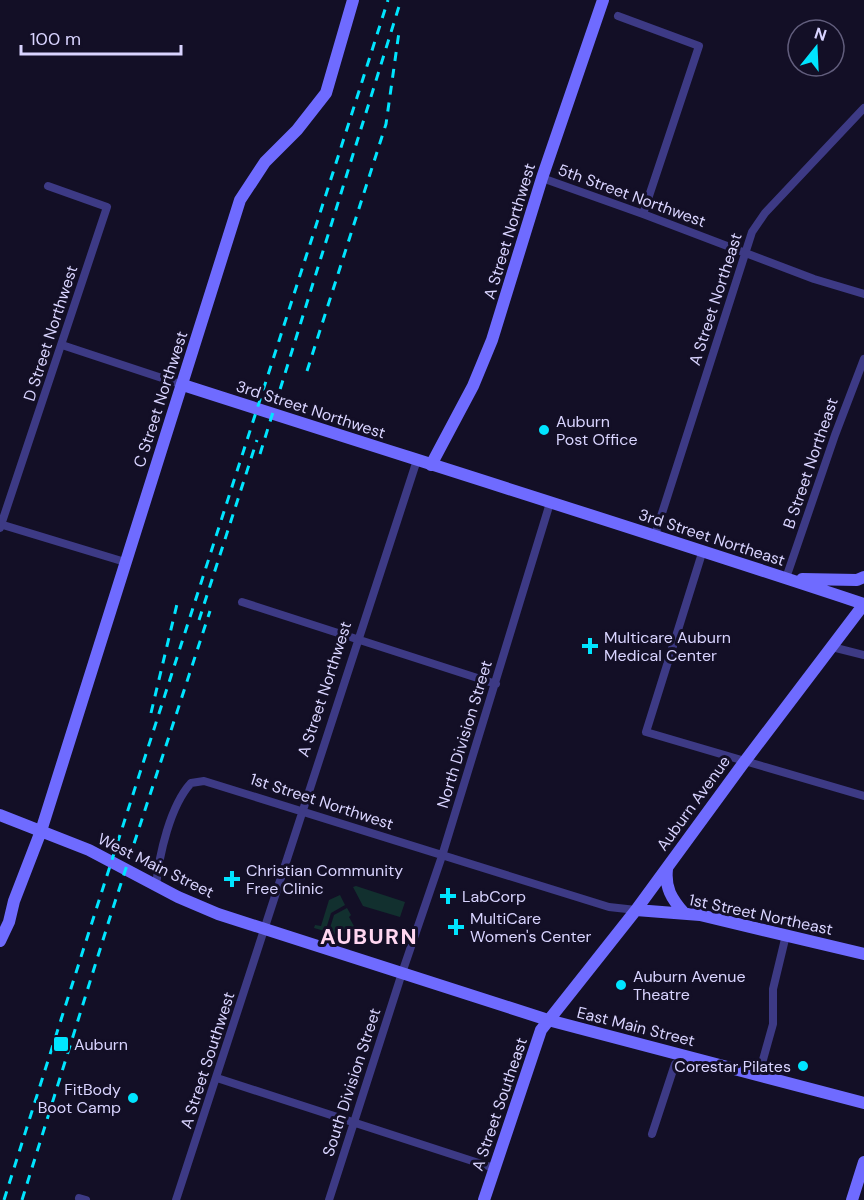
<svg xmlns="http://www.w3.org/2000/svg" width="864" height="1200" font-family="'DM Sans',sans-serif">
<style>
.green{fill:#12302f}
.lines{fill:none;stroke-linecap:round;stroke-linejoin:round}
.street{stroke:#3d3a85;stroke-width:8}
.secondary{stroke:#6f6bff;stroke-width:12}
.rail{stroke:#00e5ff;stroke-width:3;stroke-dasharray:9 8;stroke-linecap:butt}
.poi-dot{fill:#00e5ff;stroke:#130f26;stroke-width:2}
.labels{text-anchor:middle;stroke-width:6;stroke-linejoin:round;paint-order:stroke}
.street-label{font-size:16px;fill:#d9d4ff;stroke:#130f26}
.poi-label{font-size:16px;fill:#d9d4ff;stroke:#130f26;text-anchor:start}
.district-label{font-size:22px;font-weight:bold;letter-spacing:1.5px;fill:#ffd6f0;stroke:#130f26}
</style>
<rect width="100%" height="100%" fill="#130f26"/>
<!-- green -->
<path class="green" d="M356 886 405 902 400 917 363 906 353 887Z
M340 895 345 905 331 913 326 929 328 932 314 928 315 925 321 926 329 900Z
M347 908 351 915 349 917 361 939 355 942 333 934 330 928 334 915Z"/>
<g class="lines">
<!-- street -->
<path class="street" d="M618 16 699 46 643 214
M542 178 643 214 814 279 864 294
M62 345 183 385
M0 524 125 562
M0 528 107 207 48 186
M655 535 752 232 765 213 864 108
M703 550 646 732 864 796
M786 578 835 435 864 359
M242 602 496 684
M832 647 864 655
M156 886C159 855 170 806 191 783L204 781 609 907 636 910
M759 1074 773 1024V989L786 935
M217 1078 494 1168
M652 1134 675 1064
M79 1198 86 1200
M176 1200 417 460
M329 1200 402 973 442 856 550 503"/>
<!-- secondary -->
<path class="secondary" d="M183 385C410 458 638 529 864 604
M431 465 473 386 492 340 542 178 603 0
M802 579 857 580 864 577
M0 815 89 850 178 897 218 914 548 1020 864 1103
M667 869C665 888 671 898 684 913
M636 910 700 915 864 954
M0 941 9 922 14 901 41 831 240 200 265 162 297 130 326 93 353 0
M484 1200 541 1030 636 910 745 761 864 604
M852 1200 864 1162"/>
<!-- rail -->
<path class="rail" d="M307 371 386 124 399 32
M260 454 401 0
M199 620 257 440
M151 713 177 604
M4 1200C130 799 261 400 388 0
M22 1200 112 911 210 611"/>
</g>
<!-- markers -->
<g class="poi-dot">
<circle cx="544" cy="430" r="6"/>
<path d="M587 637h6v6h6v6h-6v6h-6v-6h-6v-6h6z"/>
<path d="M229 870h6v6h6v6h-6v6h-6v-6h-6v-6h6z"/>
<path d="M445 887h6v6h6v6h-6v6h-6v-6h-6v-6h6z"/>
<path d="M453 918h6v6h6v6h-6v6h-6v-6h-6v-6h6z"/>
<circle cx="621" cy="985" r="6"/>
<rect x="53" y="1036" width="16" height="16" rx="3"/>
<circle cx="803" cy="1066" r="6"/>
<circle cx="133" cy="1098" r="6"/>
</g>
<g class="labels">
<!-- street labels -->
<g class="street-label">
<text transform="translate(632 195) rotate(20)" y="6">5th Street Northwest</text>
<text transform="translate(509 231) rotate(-73)" y="6">A Street Northwest</text>
<text transform="translate(715 299) rotate(-72)" y="6">A Street Northeast</text>
<text transform="translate(50 333) rotate(-72)" y="6">D Street Northwest</text>
<text transform="translate(160 399) rotate(-72)" y="6">C Street Northwest</text>
<text transform="translate(311 409) rotate(18)" y="6">3rd Street Northwest</text>
<text transform="translate(810 463) rotate(-71)" y="6">B Street Northeast</text>
<text transform="translate(712 537) rotate(18)" y="6">3rd Street Northeast</text>
<text transform="translate(324 689) rotate(-72)" y="6">A Street Northwest</text>
<text transform="translate(464 734) rotate(-73)" y="6">North Division Street</text>
<text transform="translate(322 801) rotate(18)" y="6">1st Street Northwest</text>
<text transform="translate(693 803) rotate(-54)" y="6">Auburn Avenue</text>
<text transform="translate(156 865) rotate(26)" y="6">West Main Street</text>
<text transform="translate(761 914) rotate(12)" y="6">1st Street Northeast</text>
<text transform="translate(636 1026) rotate(14)" y="6">East Main Street</text>
<text transform="translate(207 1060) rotate(-72)" y="6">A Street Southwest</text>
<text transform="translate(351 1082) rotate(-72)" y="6">South Division Street</text>
<text transform="translate(499 1104) rotate(-71)" y="6">A Street Southeast</text>
</g>
<!-- poi labels -->
<g class="poi-label">
<text x="556" y="427">Auburn<tspan x="556" dy="18">Post Office</tspan></text>
<text x="604" y="643">Multicare Auburn<tspan x="604" dy="18">Medical Center</tspan></text>
<text x="246" y="876">Christian Community<tspan x="246" dy="18">Free Clinic</tspan></text>
<text x="462" y="902">LabCorp</text>
<text x="470" y="924">MultiCare<tspan x="470" dy="18">Women's Center</tspan></text>
<text x="633" y="982">Auburn Avenue<tspan x="633" dy="18">Theatre</tspan></text>
<text x="74" y="1050">Auburn</text>
<text x="791" y="1072" text-anchor="end">Corestar Pilates</text>
<text x="121" y="1095" text-anchor="end">FitBody<tspan x="121" dy="18">Boot Camp</tspan></text>
</g>
<!-- district labels -->
<g class="district-label">
<text x="369" y="944">AUBURN</text>
</g>
</g>
<!-- north arrow -->
<g transform="translate(816 48) rotate(18)"><circle r="28" fill="#130f26" stroke="#625e7d" stroke-width="1.5"/>
<path d="M0-4.5L10 22L0 15L-10 22Z" fill="#00e5ff"/>
<text y="-9" font-size="16" font-weight="bold" text-anchor="middle" fill="#d9d4ff">N</text>
</g>
<!-- scale -->
<path d="M21 45v9h160v-9" fill="none" stroke="#d9d4ff" stroke-width="3"/>
<text x="30" y="45" font-size="18" fill="#d9d4ff" stroke="#130f26" stroke-width="4.5" paint-order="stroke">100 m</text>
</svg>
